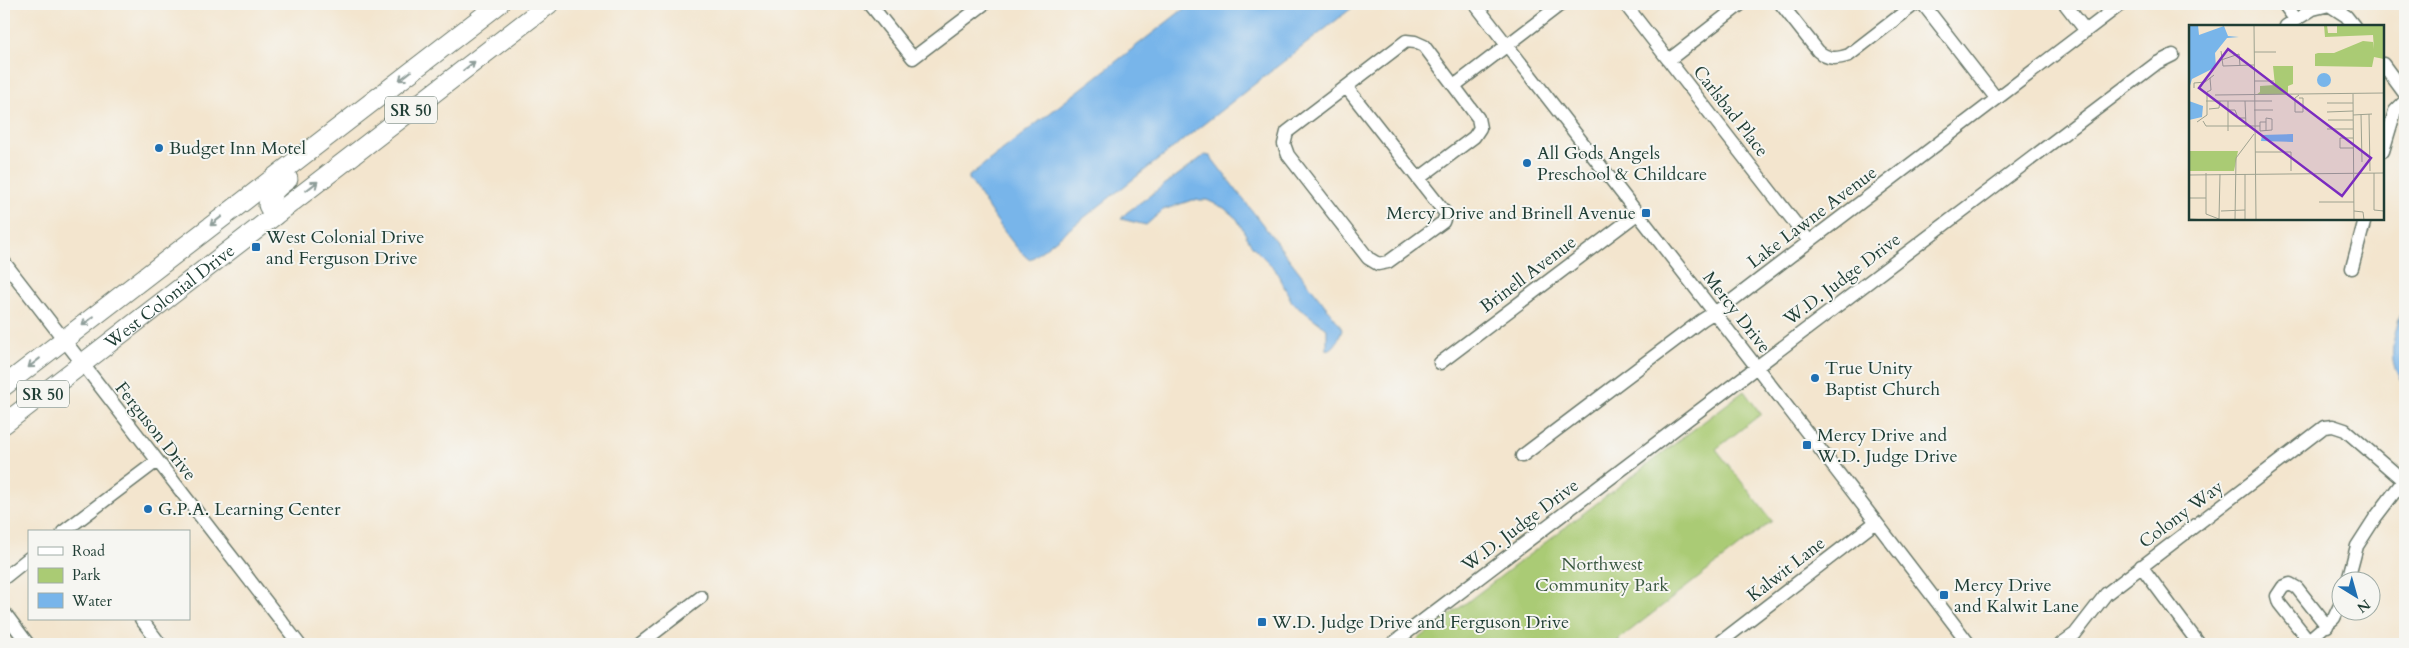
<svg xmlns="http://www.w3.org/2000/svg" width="2409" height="648" font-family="Cardo,serif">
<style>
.green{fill:#aacb74;stroke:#648454}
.water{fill:#78b5ea;stroke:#4c798f}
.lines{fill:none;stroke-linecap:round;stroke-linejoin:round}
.minor-casing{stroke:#69786a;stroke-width:15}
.highway-casing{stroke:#69786a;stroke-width:21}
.minor{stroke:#fff;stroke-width:12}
.highway{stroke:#fff;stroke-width:19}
.oneway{stroke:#8f9e9a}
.poi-dot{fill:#1f6fb2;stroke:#f6f6f2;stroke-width:2}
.labels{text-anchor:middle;stroke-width:4;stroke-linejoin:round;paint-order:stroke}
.shield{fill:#f6f6f2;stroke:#60746d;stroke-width:1}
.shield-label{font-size:16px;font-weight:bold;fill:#1f3d34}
.street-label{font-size:18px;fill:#1f3d34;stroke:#f6f6f2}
.poi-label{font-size:18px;fill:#1f3d34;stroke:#f6f6f2;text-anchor:start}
.park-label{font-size:18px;fill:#3b5941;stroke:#f6f6f2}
.inset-road{fill:none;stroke:#9ea290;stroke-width:1}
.view{fill:#7b2cbf;fill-opacity:0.15;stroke:#7b2cbf;stroke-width:2.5}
.inset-edge{fill:none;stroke:#1f3d34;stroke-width:2.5}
</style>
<rect width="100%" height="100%" fill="#f6f6f2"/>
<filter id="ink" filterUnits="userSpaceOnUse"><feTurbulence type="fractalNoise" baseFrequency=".02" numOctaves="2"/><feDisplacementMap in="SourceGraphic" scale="10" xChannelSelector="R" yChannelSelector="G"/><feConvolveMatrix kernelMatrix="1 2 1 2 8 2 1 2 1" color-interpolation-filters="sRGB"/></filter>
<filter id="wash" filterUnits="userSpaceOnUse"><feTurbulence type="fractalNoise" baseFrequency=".0096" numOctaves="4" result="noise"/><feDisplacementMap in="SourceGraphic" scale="20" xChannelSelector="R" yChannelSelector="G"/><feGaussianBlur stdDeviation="1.12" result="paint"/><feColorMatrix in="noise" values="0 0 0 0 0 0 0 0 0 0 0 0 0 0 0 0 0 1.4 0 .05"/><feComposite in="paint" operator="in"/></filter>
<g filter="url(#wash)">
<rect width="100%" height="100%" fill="#f3e5ce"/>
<!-- green -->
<path class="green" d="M1744 391 1761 414 1716 449 1772 521 1618 640 1621 644H1412Z"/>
<!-- water -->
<path class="water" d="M1190 4H1357L1030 260C1011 247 984 200 969 179V176Z
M1205 155 1210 156 1340 325 1342 330C1339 338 1336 348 1327 350V329L1292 302 1275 269 1252 246 1237 219 1224 208 1207 200H1192L1163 210 1146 225 1121 219 1126 213Z
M2405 303V388C2402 381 2396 373 2394 366 2389 348 2398 318 2405 303Z"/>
</g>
<g filter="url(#ink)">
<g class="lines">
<!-- minor casing -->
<g class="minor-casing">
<path id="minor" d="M870 4 913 58 984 4
M1475 4C1640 217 1806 429 1969 644
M1625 4 1809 241
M1781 4 1818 51C1828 60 1837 59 1849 55L1915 4
M1923 4 1996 98
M2065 4 2086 31
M2284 4 2295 19
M2286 26 2313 9 2329 5 2346 16 2354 26
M1670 59 1741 4
M2383 64 2405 94
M1454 86 1561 4
M1347 88 1446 214 1443 222 1388 262 1378 264 1368 258 1288 155 1284 144 1287 132 1406 41 1415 42 1424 46 1478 118 1480 128 1474 137 1418 179
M2383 151 2395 111 2405 101
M4 262 299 644
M2352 268 2365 219
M1440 363 1637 214
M1522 456 1702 320 1726 305 2121 4
M63 532 157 461
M2141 566 2199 644
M4 578 29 558
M2348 580 2357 546 2375 518 2403 481
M4 612 28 644
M141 619 160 644
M2309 641 2279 603 2277 596 2283 587 2290 584 2297 588 2327 626
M640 644 701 597
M1392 644 2157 63 2173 55
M1718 644 1876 522
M2061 644 2075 634 2106 594 2324 427 2333 426 2345 430 2405 482
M2304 644 2334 618 2342 601"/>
</g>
<!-- highway casing -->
<g class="highway-casing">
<g id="highway">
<path d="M274 216 268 205C271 192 277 187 288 179"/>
<path d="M4 386 499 4"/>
<path id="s1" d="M4 424 549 4"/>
</g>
</g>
<!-- minor -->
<use href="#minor" class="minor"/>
<!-- highway -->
<use href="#highway" class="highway"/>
</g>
<!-- one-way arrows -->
<defs><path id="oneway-shaft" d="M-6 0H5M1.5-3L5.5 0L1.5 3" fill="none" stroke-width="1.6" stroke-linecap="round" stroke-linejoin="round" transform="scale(1.25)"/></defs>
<g class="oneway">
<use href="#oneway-shaft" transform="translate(469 66) rotate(-38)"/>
<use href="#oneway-shaft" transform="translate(405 76) rotate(142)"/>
<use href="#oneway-shaft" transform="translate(312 186) rotate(-38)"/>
<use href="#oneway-shaft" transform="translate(216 221) rotate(142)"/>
<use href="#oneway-shaft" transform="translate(88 321) rotate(142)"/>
<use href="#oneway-shaft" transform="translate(34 363) rotate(142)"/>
</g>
</g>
<!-- markers -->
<g class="poi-dot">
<circle cx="159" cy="148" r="5"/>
<circle cx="1527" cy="163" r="5"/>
<rect x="1641" y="208" width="10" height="10" rx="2.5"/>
<rect x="251" y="242" width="10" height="10" rx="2.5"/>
<circle cx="1815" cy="378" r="5"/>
<rect x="1802" y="440" width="10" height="10" rx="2.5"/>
<circle cx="148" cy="509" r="5"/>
<rect x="1939" y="590" width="10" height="10" rx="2.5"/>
<rect x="1257" y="617" width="10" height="10" rx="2.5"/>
</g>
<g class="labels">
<!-- shield labels -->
<g class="shield">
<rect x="385" y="96.5" width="52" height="27" rx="4"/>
<rect x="17" y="380.5" width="52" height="27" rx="4"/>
</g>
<g class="shield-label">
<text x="411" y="116">SR 50</text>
<text x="43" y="400">SR 50</text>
</g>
<!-- street labels -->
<g class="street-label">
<text transform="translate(1731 111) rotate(52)" y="6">Carlsbad Place</text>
<text transform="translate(1812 217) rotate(-37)" y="6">Lake Lawne Avenue</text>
<text transform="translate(1528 274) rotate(-37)" y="6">Brinell Avenue</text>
<text transform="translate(1842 279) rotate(-37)" y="6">W.D. Judge Drive</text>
<text dy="6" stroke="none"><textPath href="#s1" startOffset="209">West Colonial Drive</textPath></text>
<text transform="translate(1737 312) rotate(52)" y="6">Mercy Drive</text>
<text transform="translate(156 431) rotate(52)" y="6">Ferguson Drive</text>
<text transform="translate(2181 514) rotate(-37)" y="6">Colony Way</text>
<text transform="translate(1520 525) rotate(-37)" y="6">W.D. Judge Drive</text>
<text transform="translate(1786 569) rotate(-38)" y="6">Kalwit Lane</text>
</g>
<!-- poi labels -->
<g class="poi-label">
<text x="169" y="154">Budget Inn Motel</text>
<text x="1537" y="159">All Gods Angels<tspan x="1537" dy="21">Preschool &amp; Childcare</tspan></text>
<text x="1636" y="219" text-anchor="end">Mercy Drive and Brinell Avenue</text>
<text x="266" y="243">West Colonial Drive<tspan x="266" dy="21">and Ferguson Drive</tspan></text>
<text x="1825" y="374">True Unity<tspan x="1825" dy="21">Baptist Church</tspan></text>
<text x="1817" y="441">Mercy Drive and<tspan x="1817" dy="21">W.D. Judge Drive</tspan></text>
<text x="158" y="515">G.P.A. Learning Center</text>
<text x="1954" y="591">Mercy Drive<tspan x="1954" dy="21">and Kalwit Lane</tspan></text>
<text x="1272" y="628">W.D. Judge Drive and Ferguson Drive</text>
</g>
<!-- park labels -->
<g class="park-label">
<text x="1602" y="570">Northwest<tspan x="1602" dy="21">Community Park</tspan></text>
</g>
</g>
<!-- overview -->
<g transform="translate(2189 25)">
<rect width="195" height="195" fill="#f3e5ce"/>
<path d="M135 0H138L139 8H148V0H195V34L185 32 183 42 126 41V29L129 28H145L174 16 184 17 185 24 184 10 136 12ZM84 41H104V59L99 61V69L67 70 71 67V61L86 60ZM0 126H49L45 146H0Z" fill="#aacb74"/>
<path d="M0 0H9L10 10 35 1 39 11 50 12 38 13 26 28 27 42 3 54 0 64ZM128 55a7 7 0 1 1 14 0a7 7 0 1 1-14 0ZM0 76 14 81 13 92 0 95ZM104 109V117L72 116 73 110Z" fill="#78b5ea"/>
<path class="inset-road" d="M65 0 67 195M32 26 34 41 65 40M65 27H87M32 35 50 29 51 41M65 56H85M5 63V58L16 57 25 50M18 67 22 65 21 53M164 69 165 195M26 70 195 68M110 70 106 73V87H114V73H110M17 76H83M39 76V106M56 76 57 101M138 78H164M20 84 30 83 31 76M39 85H46L49 93H57M65 85H84M138 87 164 86M172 89 173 137M180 89 181 146M164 90 183 89M139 95H164M14 96 17 101H71M8 97 18 90V67M77 97H71V106L83 105V94L77 93V105M138 104H164M164 113H151V123H165M66 127H102V146M17 148V189L30 194 31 149M185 148V185L195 186M56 149V195M0 150 195 148M0 173H17M130 177H165M32 186 56 185M165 186 174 187 175 195M0 194 19 195M46 195 47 133 65 109"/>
<path class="view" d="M39 24 182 133 153 171 10 63Z"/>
<rect width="195" height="195" class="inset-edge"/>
</g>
<!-- margin -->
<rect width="2409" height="648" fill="none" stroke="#f6f6f2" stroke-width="20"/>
<!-- legend -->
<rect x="28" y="530" width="162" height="90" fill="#f6f6f2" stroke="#a0aca6"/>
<rect x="38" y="547" width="25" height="8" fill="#ffffff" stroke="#a0aca6"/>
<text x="72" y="556" font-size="15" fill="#1f3d34">Road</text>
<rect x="38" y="568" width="25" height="15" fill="#aacb74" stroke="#a0aca6"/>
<text x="72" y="580" font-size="15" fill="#1f3d34">Park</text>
<rect x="38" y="593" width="25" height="15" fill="#78b5ea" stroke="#a0aca6"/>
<text x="72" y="606" font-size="15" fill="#1f3d34">Water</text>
<!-- north arrow -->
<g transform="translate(2356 596) rotate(143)"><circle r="24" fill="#f6f6f2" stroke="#a0aca6"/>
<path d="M0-4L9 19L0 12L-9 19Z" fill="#1f6fb2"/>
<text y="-8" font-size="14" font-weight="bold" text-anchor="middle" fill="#1f3d34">N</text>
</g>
</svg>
